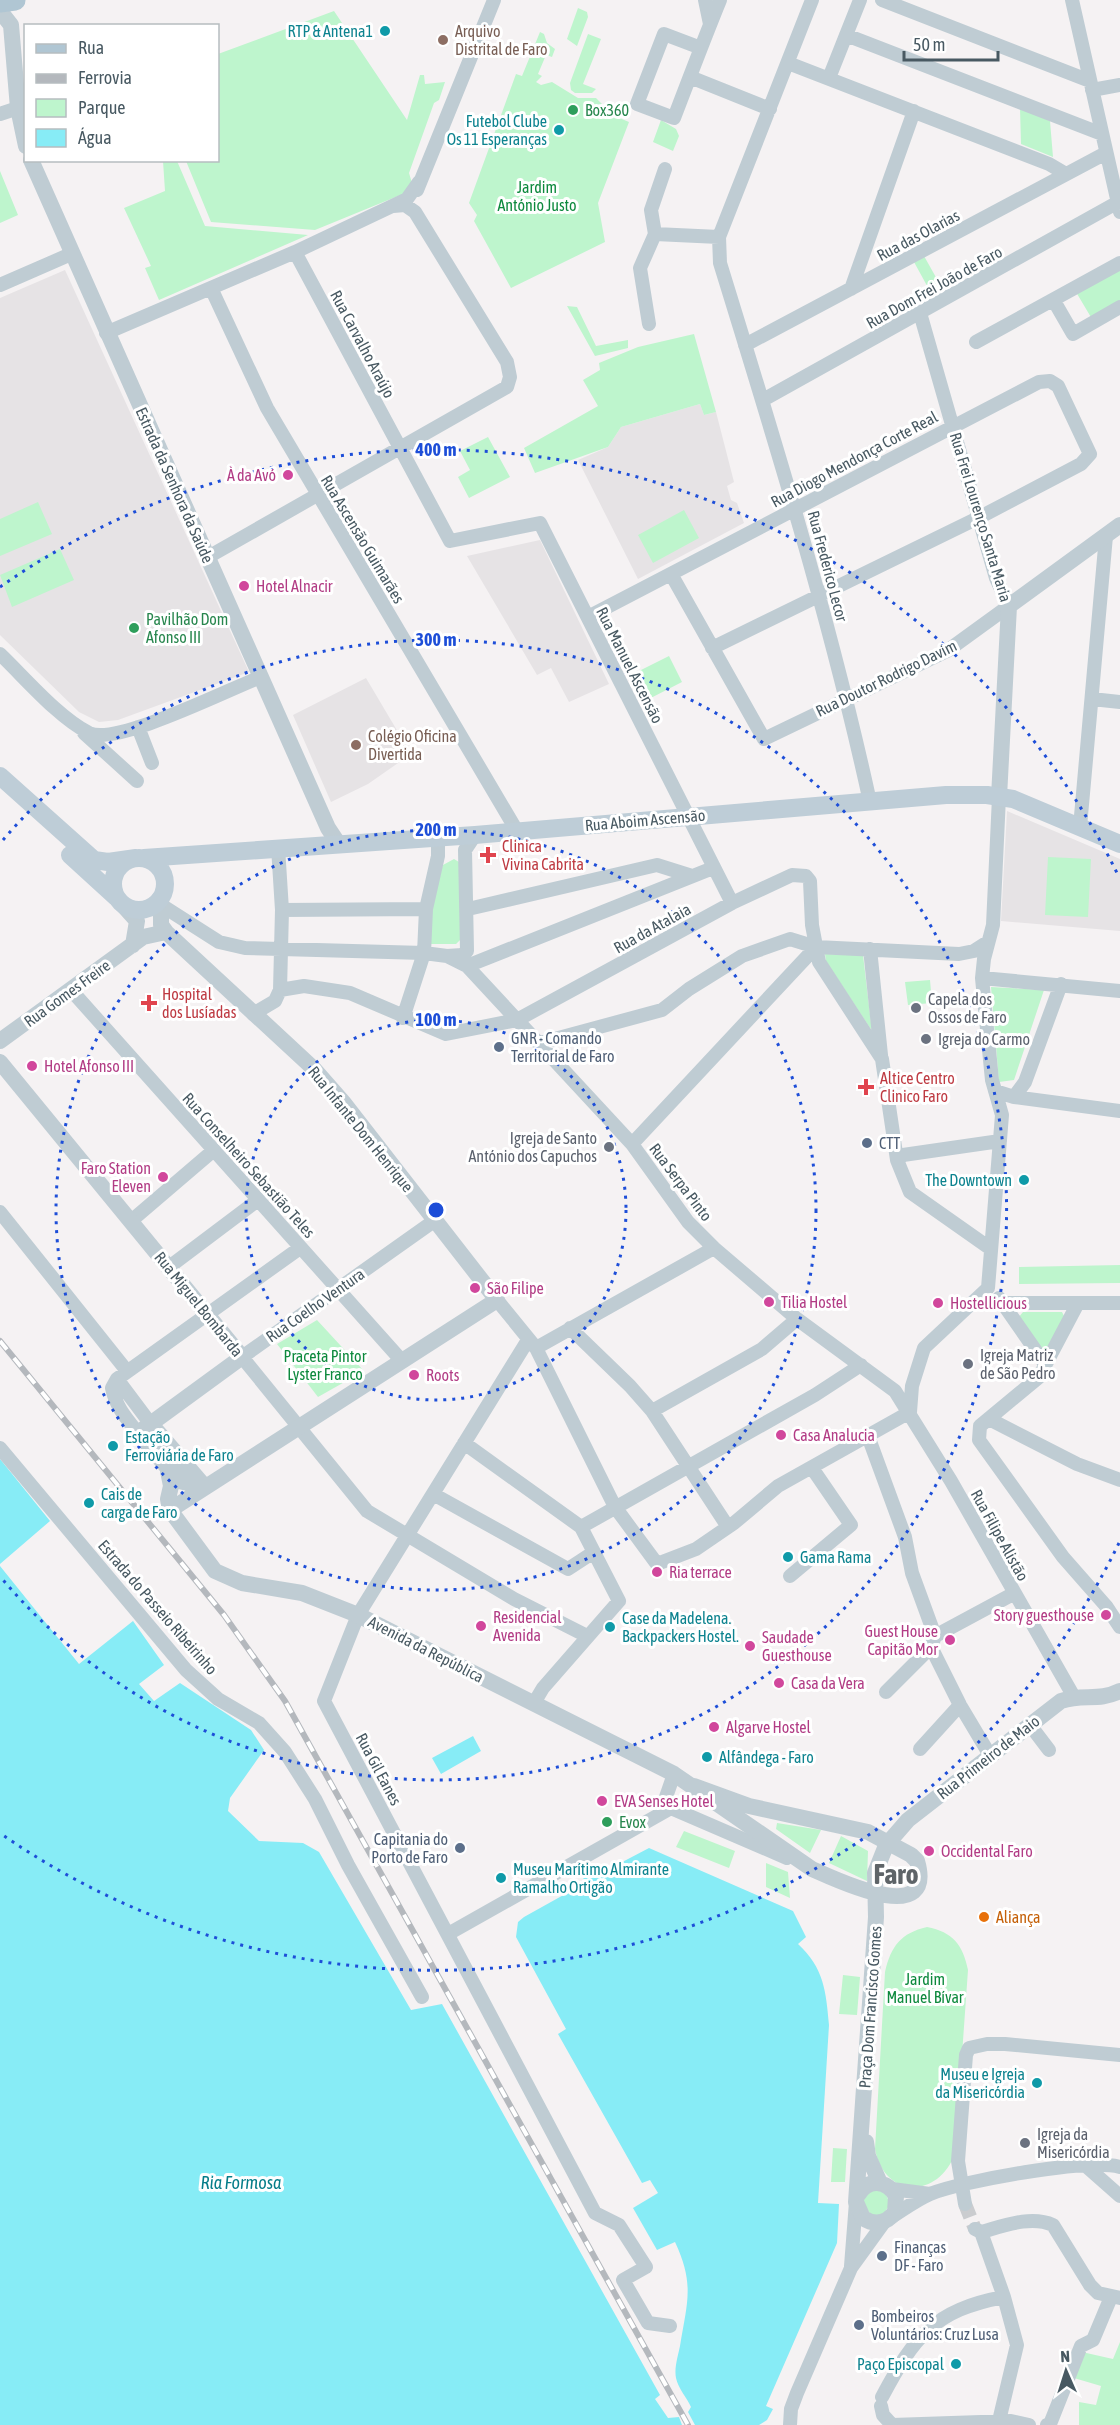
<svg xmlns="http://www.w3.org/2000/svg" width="1120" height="2425" font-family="'Asap Condensed',sans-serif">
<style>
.education{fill:#e6e3e5}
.green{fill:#bef5cd}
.water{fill:#87ecf6}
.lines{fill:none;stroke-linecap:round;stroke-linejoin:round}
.minor-tunnel{stroke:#cacccf;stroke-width:14;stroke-dasharray:14 7;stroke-linecap:butt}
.minor{stroke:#bfccd3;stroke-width:14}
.tertiary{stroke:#bfccd3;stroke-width:16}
.secondary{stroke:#becdd7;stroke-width:18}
.primary{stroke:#b0c6d3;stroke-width:21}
.rail-casing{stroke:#b4b8bd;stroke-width:6}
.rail{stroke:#fff;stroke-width:4;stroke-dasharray:11;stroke-linecap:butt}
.ring{fill:none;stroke:#1d4ed8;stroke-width:3;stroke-dasharray:3 6}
.culture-dot{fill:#0f9aa8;stroke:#fff;stroke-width:2}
.education-dot{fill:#8d6e63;stroke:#fff;stroke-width:2}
.leisure-dot{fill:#2e9e5b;stroke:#fff;stroke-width:2}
.hotel-dot{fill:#d1479c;stroke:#fff;stroke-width:2}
.health-dot{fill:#e0444e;stroke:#fff;stroke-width:2}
.worship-dot{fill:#6b7280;stroke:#fff;stroke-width:2}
.service-dot{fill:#5c6f8a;stroke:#fff;stroke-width:2}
.food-dot{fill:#e8710a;stroke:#fff;stroke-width:2}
.labels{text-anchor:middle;stroke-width:6;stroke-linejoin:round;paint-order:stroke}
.culture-label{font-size:16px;fill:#0d838f;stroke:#fff;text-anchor:start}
.education-label{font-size:16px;fill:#785e54;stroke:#fff;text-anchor:start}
.leisure-label{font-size:16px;fill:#27864d;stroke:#fff;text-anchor:start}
.park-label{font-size:16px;fill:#0d893d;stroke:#fff}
.street-label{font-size:16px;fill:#485962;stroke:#fff}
.hotel-label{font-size:16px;fill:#b23c85;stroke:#fff;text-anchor:start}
.health-label{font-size:16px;fill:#be3a42;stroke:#fff;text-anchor:start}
.worship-label{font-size:16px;fill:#5b616d;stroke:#fff;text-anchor:start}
.service-label{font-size:16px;fill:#4e5e75;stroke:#fff;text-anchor:start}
.food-label{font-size:16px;fill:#c56008;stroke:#fff;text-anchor:start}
.water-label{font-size:18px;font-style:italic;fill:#057d89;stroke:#fff}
.town-label{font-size:28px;font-weight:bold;fill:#5e6468;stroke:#fff}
.centre{fill:#1d4ed8;stroke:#fff;stroke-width:3}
.ring-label{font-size:18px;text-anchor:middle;font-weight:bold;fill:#1d4ed8;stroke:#fff;stroke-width:6;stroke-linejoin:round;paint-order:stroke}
</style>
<rect width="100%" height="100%" fill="#f5f2f3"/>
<!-- education -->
<path class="education" d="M65 270 249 672 118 720 99 722 79 712 0 635V298Z
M700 404 704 415 716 412 734 482 727 486 731 500 737 503 744 523 638 579 578 460 608 447 621 427Z
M540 540 609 684 569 702 551 668 537 675 467 556Z
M366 678 411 754 368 784 331 802 293 715Z
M1007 811 1120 859V931L1001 921Z"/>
<!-- green -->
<path class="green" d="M578 8 587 12 588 17 577 46 567 39Z
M334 11 407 120 420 75H424L425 84 445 82 439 100 434 103 409 173 412 183 403 194 315 230 211 222 186 161 218 160V54Z
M540 32 544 34 547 43 555 49 552 57 546 55 538 74 542 76 536 82 541 85 552 82 578 98H596L602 104 598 109 629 122 598 203 605 242 511 288 474 221 477 215 469 203 516 74 522 76Z
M588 34 601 39 583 84 596 89 592 93H575L571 90 570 83Z
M1020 108 1050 121 1053 157 1021 144Z
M661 120 676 129 679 136 673 151 653 142Z
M163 161H177L205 226 308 235 159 300 145 268 151 266 124 208 165 191Z
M0 171 18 215 0 223Z
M924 256 942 288 931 293 914 262Z
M1120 266V303L1092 319 1076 292Z
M567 306 577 307 596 346 628 340V348L595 356Z
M694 334 716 412 704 415 700 404 621 427 608 447 535 473 524 448 598 406 583 380 600 370 599 363 638 347Z
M488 437 510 477 469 498 458 477 470 470 460 451Z
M38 502 52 534 0 556V519Z
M684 510 699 538 653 563 638 535Z
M60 549 74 580 12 607 0 575Z
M669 656 682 682 643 702 629 676Z
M1048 857 1091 859 1088 917 1045 915Z
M454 859 459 862 461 939 456 944H431L426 909 443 865Z
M825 954 863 955 872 1031 826 961Z
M930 980 932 1003 908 1005 905 982Z
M991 987 1044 990 1014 1080 999 1082Z
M1120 1265V1283L1019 1284V1267Z
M1023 1312H1062L1065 1318 1046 1350 1037 1349 1018 1318Z
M317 1320 364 1371 318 1397 277 1344Z
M777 1823 821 1830 810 1853 776 1829Z
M684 1831 735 1851 729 1868 676 1847Z
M841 1836 868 1851 867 1881 829 1863Z
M766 1863 788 1872 790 1898 766 1887Z
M927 1927C953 1932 963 1945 968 1970L955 2154C937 2200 884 2198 875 2149L885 1972C891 1946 901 1933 927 1927Z
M843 1975 860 1977 857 2015 839 2014Z
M833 2148 847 2149 845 2182H831Z
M872 2190 885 2192 890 2204 883 2215H871L863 2203 865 2195Z
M1120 2342V2425H1079V2402L1096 2405 1101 2386 1074 2378 1082 2352 1113 2359Z"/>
<!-- water -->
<path class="water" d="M0 1459 50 1521 0 1564Z
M0 1566 79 1664 133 1621 164 1665 139 1684 154 1701 180 1683 251 1730 264 1750 230 1798 228 1811 259 1841 303 1843 319 1852 411 2010 442 2004 660 2395 655 2399 668 2418 679 2417 682 2425H0Z
M473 1736 481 1751 441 1774 432 1758Z
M649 1848 793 1911 806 1937 798 1944C824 1968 826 1991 829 2025L818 2203 839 2204 837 2243 766 2406 773 2409 767 2420 759 2425H695L688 2412 691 2407C687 2398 678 2388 676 2378 674 2368 678 2356 680 2346 687 2302 695 2285 675 2242L657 2250 633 2208 658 2193 650 2180 642 2183 558 2034 566 2029 516 1937 518 1922 524 1917 585 1883 583 1877 606 1866 609 1869Z"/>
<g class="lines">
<!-- minor-tunnel -->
<path class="minor-tunnel" d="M965 2204 975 2229"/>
<!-- minor -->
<path class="minor" d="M705 0 710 24
M812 0 719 237 720 263C775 441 830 619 870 802
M882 0 1090 81
M1072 0 1120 212
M846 35 1102 134
M701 48 664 34 637 104 674 118C689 79 704 39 720 0
M788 63 1049 164 1066 174
M690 77 770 109
M829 78 860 0
M1092 90 1120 85
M0 114 18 108
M419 182 407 199 295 252 450 541 540 523 732 903
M417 190 494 0
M655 234 719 237
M0 285 71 254
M211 288 267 408 517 831
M851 289 914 111
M1054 301 1073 334 1120 307
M649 324 640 268 655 234 651 210 665 169
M106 333 295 252
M976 342 1120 263
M745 345 1106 153
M763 400 1120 201
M208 557 507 387 510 377 507 362 415 212 405 205 393 206
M671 574 764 739 947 651 1009 606 996 578 920 313
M588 617 1039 382 1050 381 1058 386 1090 454 1081 464 980 517 712 648
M0 654C26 679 58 717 89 733 117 746 229 689 261 677
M1092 699 1120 702
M138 727 152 763
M84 733 137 781
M1080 827 1106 536
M161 905 219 942 245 948 424 953 447 956 467 966 632 1144 688 1222 714 1248 797 1319 895 1391 951 1481 1074 1697
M468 909 657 865 692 876
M282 910 426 909
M870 949 881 1055
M447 956 462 955 467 951 465 850 475 835
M467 966 713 868
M982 978 1120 991
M71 990 402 1361
M280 990 304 986 350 993 446 1034 517 1020 732 903 792 875 806 876 810 881 812 925 819 962 882 1059 897 1160 910 1192 991 1249
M253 1014 275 1001 280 990 282 910 278 847
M403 1018 424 953 426 909 438 856V837
M540 1043 662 1010 689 989 742 956 790 939 816 947 959 954 974 951 988 942
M995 1091 1014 1097 1025 1082 1061 984
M1014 1097 1120 1111
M632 1144 816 947
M897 1160 903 1155 1000 1141
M0 1212 127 1371
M131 1221 214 1150
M434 1221 242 1357 367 1511 514 1599 587 1636
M169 1267 258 1200
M988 1288 1002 1115 992 1080 982 978 984 959 993 925 999 797
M999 1298 1045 1364
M497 1300 536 1348 615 1507 657 1564 696 1549 734 1523 778 1486 910 1412
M1004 1303H1120
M1078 1303 1039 1377 980 1426 979 1440 1063 1557 1106 1606 1120 1627
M570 1328 630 1386 652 1411 728 1527
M528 1340 358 1615 324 1701 595 2213 619 2225 646 2267 623 2280 648 2323 670 2326
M536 1348 714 1248
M117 1379 150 1423
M652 1411 762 1349 797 1319
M910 1412 912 1386 924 1348 988 1288
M989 1419 1077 1464 1120 1480
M138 1433C126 1418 116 1407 112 1388L117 1379 300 1248
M868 1436 905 1537 912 1573 935 1636
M464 1443 581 1527 619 1601 543 1688 534 1703
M0 1448 186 1670 218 1699 259 1723 285 1752 315 1799 348 1865 422 1997
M433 1494 568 1569 594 1552
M581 1527 815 1395 861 1365
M790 1576 851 1525 812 1468
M931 1647 960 1705 991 1757
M886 1692 931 1647 935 1636 1013 1594
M1030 1725 1049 1750
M920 1749 960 1705
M671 1808 787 1858
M671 1808 666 1797 674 1774
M448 1934 671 1808
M1086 2166 1120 2196
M892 2189 930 2194
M965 2204 958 2161 966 2055 969 2048 987 2044H1005L1120 2055
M890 2218C903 2210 916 2200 930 2194 962 2181 1088 2158 1120 2167
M975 2229 981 2232 1004 2297 1017 2345 998 2425
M981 2232C1003 2226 1031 2215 1053 2225L1090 2285 1098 2293 1120 2298
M851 2266 856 2202
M882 2397C914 2337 934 2310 1004 2297
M881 2406 883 2415 892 2425
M790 2425 791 2409 797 2393 851 2268 885 2221
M892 2425 1011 2421 1029 2425
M1047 2425 1050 2424 1081 2346 1093 2340 1111 2297"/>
<!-- tertiary -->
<path class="tertiary" d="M0 11 11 25 18 108 26 146
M31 160 328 828 338 843
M999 797 1009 606 1120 525
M161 897V925L166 932 314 1069 343 1102 497 1300 170 1510
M120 902 137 921 133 945
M0 1041 143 937 166 932
M0 1062 242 1357 138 1433 179 1481 205 1487
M150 1423 205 1487
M168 1471 171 1486 168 1499 170 1510 215 1571 242 1583 302 1593 358 1615 674 1774 812 1869C835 1879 937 1929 917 1861L911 1855 868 1832 749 1806 694 1786
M888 1843 908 1820 1061 1701C1083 1693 1098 1702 1120 1691
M866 2142 868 2156 880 2183
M858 2195C868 2178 887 2180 896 2196L895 2212C887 2223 875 2226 863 2218L856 2202 876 1917 875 1873 887 1843"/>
<!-- secondary -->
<path class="secondary" d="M0 776 94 860 108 862 136 858
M70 855 116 897
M144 858 475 835 946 795H987L1013 799 1120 844
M113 884a26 26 0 1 1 52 0a26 26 0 1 1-52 0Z"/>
<!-- primary -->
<path class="primary" d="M0 2 15 0"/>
<!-- rail casing -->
<g class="rail-casing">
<path id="rail" d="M0 1341 224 1615 285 1701 688 2425"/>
</g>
<!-- rail -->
<use href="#rail" class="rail"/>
</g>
<!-- distance rings -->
<g class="ring">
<circle cx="436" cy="1210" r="190"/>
<circle cx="436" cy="1210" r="380"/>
<path d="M3 840A570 570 0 1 1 3 1580"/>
<path d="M1119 1543A760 760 0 0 1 0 1833M0 587A760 760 0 0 1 1119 877"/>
</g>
<!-- markers -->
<g class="culture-dot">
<circle cx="385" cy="31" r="6"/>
<circle cx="559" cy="130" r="6"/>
<circle cx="1024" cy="1180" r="6"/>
<circle cx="113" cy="1446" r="6"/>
<circle cx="89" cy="1503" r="6"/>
<circle cx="788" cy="1557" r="6"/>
<circle cx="610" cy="1627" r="6"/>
<circle cx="707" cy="1757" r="6"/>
<circle cx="501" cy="1878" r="6"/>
<circle cx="1037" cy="2083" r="6"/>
<circle cx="956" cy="2364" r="6"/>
</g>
<g class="education-dot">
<circle cx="443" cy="40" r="6"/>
<circle cx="356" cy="745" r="6"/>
</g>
<g class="leisure-dot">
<circle cx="573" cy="110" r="6"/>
<circle cx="134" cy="628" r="6"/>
<circle cx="607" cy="1822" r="6"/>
</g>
<g class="hotel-dot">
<circle cx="288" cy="475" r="6"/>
<circle cx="244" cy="586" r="6"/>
<circle cx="32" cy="1066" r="6"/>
<circle cx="163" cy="1177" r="6"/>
<circle cx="475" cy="1288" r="6"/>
<circle cx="769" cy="1302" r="6"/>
<circle cx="938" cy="1303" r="6"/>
<circle cx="414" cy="1375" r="6"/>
<circle cx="781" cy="1435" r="6"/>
<circle cx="657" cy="1572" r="6"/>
<circle cx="1106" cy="1615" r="6"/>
<circle cx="481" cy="1626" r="6"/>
<circle cx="950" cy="1640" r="6"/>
<circle cx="750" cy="1646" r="6"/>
<circle cx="779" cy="1683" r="6"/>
<circle cx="714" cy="1727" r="6"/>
<circle cx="602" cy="1801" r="6"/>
<circle cx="929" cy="1851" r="6"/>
</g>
<g class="health-dot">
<path d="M485 846h6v6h6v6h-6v6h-6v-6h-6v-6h6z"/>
<path d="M146 994h6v6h6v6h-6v6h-6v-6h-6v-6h6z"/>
<path d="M863 1078h6v6h6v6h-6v6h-6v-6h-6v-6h6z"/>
</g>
<g class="worship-dot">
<circle cx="916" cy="1008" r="6"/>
<circle cx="926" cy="1039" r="6"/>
<circle cx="609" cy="1147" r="6"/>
<circle cx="968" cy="1364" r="6"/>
<circle cx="1025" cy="2143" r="6"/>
</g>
<g class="service-dot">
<circle cx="499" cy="1047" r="6"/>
<circle cx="867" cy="1143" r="6"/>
<circle cx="460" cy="1848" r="6"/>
<circle cx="882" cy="2256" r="6"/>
<circle cx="859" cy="2325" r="6"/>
</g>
<circle class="food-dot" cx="984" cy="1917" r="6"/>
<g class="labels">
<!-- culture labels -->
<g class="culture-label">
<text x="373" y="37" text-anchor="end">RTP &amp; Antena1</text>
<text x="547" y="127" text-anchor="end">Futebol Clube<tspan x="547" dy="18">Os 11 Esperanças</tspan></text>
<text x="1012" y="1186" text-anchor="end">The Downtown</text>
<text x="125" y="1443">Estação<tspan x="125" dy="18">Ferroviária de Faro</tspan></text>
<text x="101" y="1500">Cais de<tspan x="101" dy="18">carga de Faro</tspan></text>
<text x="800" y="1563">Gama Rama</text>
<text x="622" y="1624">Case da Madelena.<tspan x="622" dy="18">Backpackers Hostel.</tspan></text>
<text x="719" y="1763">Alfândega - Faro</text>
<text x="513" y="1875">Museu Marítimo Almirante<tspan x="513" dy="18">Ramalho Ortigão</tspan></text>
<text x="1025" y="2080" text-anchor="end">Museu e Igreja<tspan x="1025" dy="18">da Misericórdia</tspan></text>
<text x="944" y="2370" text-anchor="end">Paço Episcopal</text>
</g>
<!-- education labels -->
<g class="education-label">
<text x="455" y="37">Arquivo<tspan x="455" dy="18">Distrital de Faro</tspan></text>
<text x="368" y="742">Colégio Oficina<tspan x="368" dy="18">Divertida</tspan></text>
</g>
<!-- leisure labels -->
<g class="leisure-label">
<text x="585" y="116">Box360</text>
<text x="146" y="625">Pavilhão Dom<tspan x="146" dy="18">Afonso III</tspan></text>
<text x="619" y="1828">Evox</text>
</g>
<!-- park labels -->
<g class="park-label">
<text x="537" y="193">Jardim<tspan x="537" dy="18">António Justo</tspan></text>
<text x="325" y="1362">Praceta Pintor<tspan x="325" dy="18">Lyster Franco</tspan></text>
<text x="925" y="1985">Jardim<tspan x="925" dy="18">Manuel Bívar</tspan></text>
</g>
<!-- street labels -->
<g class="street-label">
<text transform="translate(918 235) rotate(-28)" y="6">Rua das Olarias</text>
<text transform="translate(934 287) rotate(-29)" y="6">Rua Dom Frei João de Faro</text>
<text transform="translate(363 344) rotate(62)" y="6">Rua Carvalho Araújo</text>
<text transform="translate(854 459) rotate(-28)" y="6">Rua Diogo Mendonça Corte Real</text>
<text transform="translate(175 485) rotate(66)" y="6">Estrada da Senhora da Saúde</text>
<text transform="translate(981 517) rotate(73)" y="6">Rua Frei Lourenço Santa Maria</text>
<text transform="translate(363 539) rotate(59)" y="6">Rua Ascensão Guimarães</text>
<text transform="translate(828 566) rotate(75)" y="6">Rua Frederico Lecor</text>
<text transform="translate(630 665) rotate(63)" y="6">Rua Manuel Ascensão</text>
<text transform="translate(886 678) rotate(-26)" y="6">Rua Doutor Rodrigo Davim</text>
<text transform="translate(645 820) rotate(-5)" y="6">Rua Aboim Ascensão</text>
<text transform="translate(652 928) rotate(-29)" y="6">Rua da Atalaia</text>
<text transform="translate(67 993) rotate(-36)" y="6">Rua Gomes Freire</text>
<text transform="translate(361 1129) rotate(51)" y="6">Rua Infante Dom Henrique</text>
<text transform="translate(249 1165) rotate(48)" y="6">Rua Conselheiro Sebastião Teles</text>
<text transform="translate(681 1182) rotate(53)" y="6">Rua Serpa Pinto</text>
<text transform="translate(199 1304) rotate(51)" y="6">Rua Miguel Bombarda</text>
<text transform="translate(315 1305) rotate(-35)" y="6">Rua Coelho Ventura</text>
<text transform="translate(1000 1535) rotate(61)" y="6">Rua Filipe Alistão</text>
<text transform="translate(158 1607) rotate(49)" y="6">Estrada do Passeio Ribeirinho</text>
<text transform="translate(426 1649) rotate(27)" y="6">Avenida da República</text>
<text transform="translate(988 1757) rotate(-38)" y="6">Rua Primeiro de Maio</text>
<text transform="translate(379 1769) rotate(62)" y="6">Rua Gil Eanes</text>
<text transform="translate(870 2007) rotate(-86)" y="6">Praça Dom Francisco Gomes</text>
</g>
<!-- hotel labels -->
<g class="hotel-label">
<text x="276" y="481" text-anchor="end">À da Avó</text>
<text x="256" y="592">Hotel Alnacir</text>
<text x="44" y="1072">Hotel Afonso III</text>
<text x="151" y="1174" text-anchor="end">Faro Station<tspan x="151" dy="18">Eleven</tspan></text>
<text x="487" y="1294">São Filipe</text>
<text x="781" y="1308">Tilia Hostel</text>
<text x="950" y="1309">Hostellicious</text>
<text x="426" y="1381">Roots</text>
<text x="793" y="1441">Casa Analucia</text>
<text x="669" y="1578">Ria terrace</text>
<text x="1094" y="1621" text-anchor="end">Story guesthouse</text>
<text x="493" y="1623">Residencial<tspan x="493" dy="18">Avenida</tspan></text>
<text x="938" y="1637" text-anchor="end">Guest House<tspan x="938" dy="18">Capitão Mor</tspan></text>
<text x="762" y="1643">Saudade<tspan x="762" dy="18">Guesthouse</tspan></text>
<text x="791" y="1689">Casa da Vera</text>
<text x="726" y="1733">Algarve Hostel</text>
<text x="614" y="1807">EVA Senses Hotel</text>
<text x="941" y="1857">Occidental Faro</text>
</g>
<!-- health labels -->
<g class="health-label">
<text x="502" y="852">Clinica<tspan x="502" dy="18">Vivina Cabrita</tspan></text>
<text x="162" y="1000">Hospital<tspan x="162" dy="18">dos Lusíadas</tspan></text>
<text x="880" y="1084">Altice Centro<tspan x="880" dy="18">Clinico Faro</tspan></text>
</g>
<!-- worship labels -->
<g class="worship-label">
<text x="928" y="1005">Capela dos<tspan x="928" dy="18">Ossos de Faro</tspan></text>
<text x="938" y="1045">Igreja do Carmo</text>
<text x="597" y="1144" text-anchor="end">Igreja de Santo<tspan x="597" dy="18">António dos Capuchos</tspan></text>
<text x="980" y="1361">Igreja Matriz<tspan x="980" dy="18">de São Pedro</tspan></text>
<text x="1037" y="2140">Igreja da<tspan x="1037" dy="18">Misericórdia</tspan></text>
</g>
<!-- service labels -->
<g class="service-label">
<text x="511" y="1044">GNR - Comando<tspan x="511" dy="18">Territorial de Faro</tspan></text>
<text x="879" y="1149">CTT</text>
<text x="448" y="1845" text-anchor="end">Capitania do<tspan x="448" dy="18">Porto de Faro</tspan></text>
<text x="894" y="2253">Finanças<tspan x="894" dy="18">DF - Faro</tspan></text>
<text x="871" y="2322">Bombeiros<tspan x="871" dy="18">Voluntários: Cruz Lusa</tspan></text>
</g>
<!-- food labels -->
<g class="food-label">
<text x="996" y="1923">Aliança</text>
</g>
<!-- water labels -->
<g class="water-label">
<text x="241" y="2189">Ria Formosa</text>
</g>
<!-- town labels -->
<g class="town-label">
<text x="896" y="1884">Faro</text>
</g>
</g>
<circle cx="436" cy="1210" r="9" class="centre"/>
<g class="ring-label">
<text x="436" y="456">400 m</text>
<text x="436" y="646">300 m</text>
<text x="436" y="836">200 m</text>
<text x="436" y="1026">100 m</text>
</g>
<!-- legend -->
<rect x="24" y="24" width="195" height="138" fill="#ffffff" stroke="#b6bdc0" stroke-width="1.5"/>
<rect x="36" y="44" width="30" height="9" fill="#b0c6d3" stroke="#b6bdc0" stroke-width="1.5"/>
<text x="78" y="54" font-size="18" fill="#485962">Rua</text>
<rect x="36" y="74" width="30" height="9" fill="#b4b8bd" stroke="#b6bdc0" stroke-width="1.5"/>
<text x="78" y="84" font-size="18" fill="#485962">Ferrovia</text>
<rect x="36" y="99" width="30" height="18" fill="#bef5cd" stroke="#b6bdc0" stroke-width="1.5"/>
<text x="78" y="114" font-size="18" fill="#485962">Parque</text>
<rect x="36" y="129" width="30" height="18" fill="#87ecf6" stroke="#b6bdc0" stroke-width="1.5"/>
<text x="78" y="144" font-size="18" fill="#485962">Água</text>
<!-- north arrow -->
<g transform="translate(1066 2371) rotate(357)" stroke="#ffffff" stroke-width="4.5" paint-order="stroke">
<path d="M0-4.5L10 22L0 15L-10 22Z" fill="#485962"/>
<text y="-9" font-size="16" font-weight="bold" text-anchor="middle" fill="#485962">N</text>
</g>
<!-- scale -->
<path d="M904 51v9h94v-9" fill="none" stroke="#485962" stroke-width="3"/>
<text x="913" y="51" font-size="18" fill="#485962" stroke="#ffffff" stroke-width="4.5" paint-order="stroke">50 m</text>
</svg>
